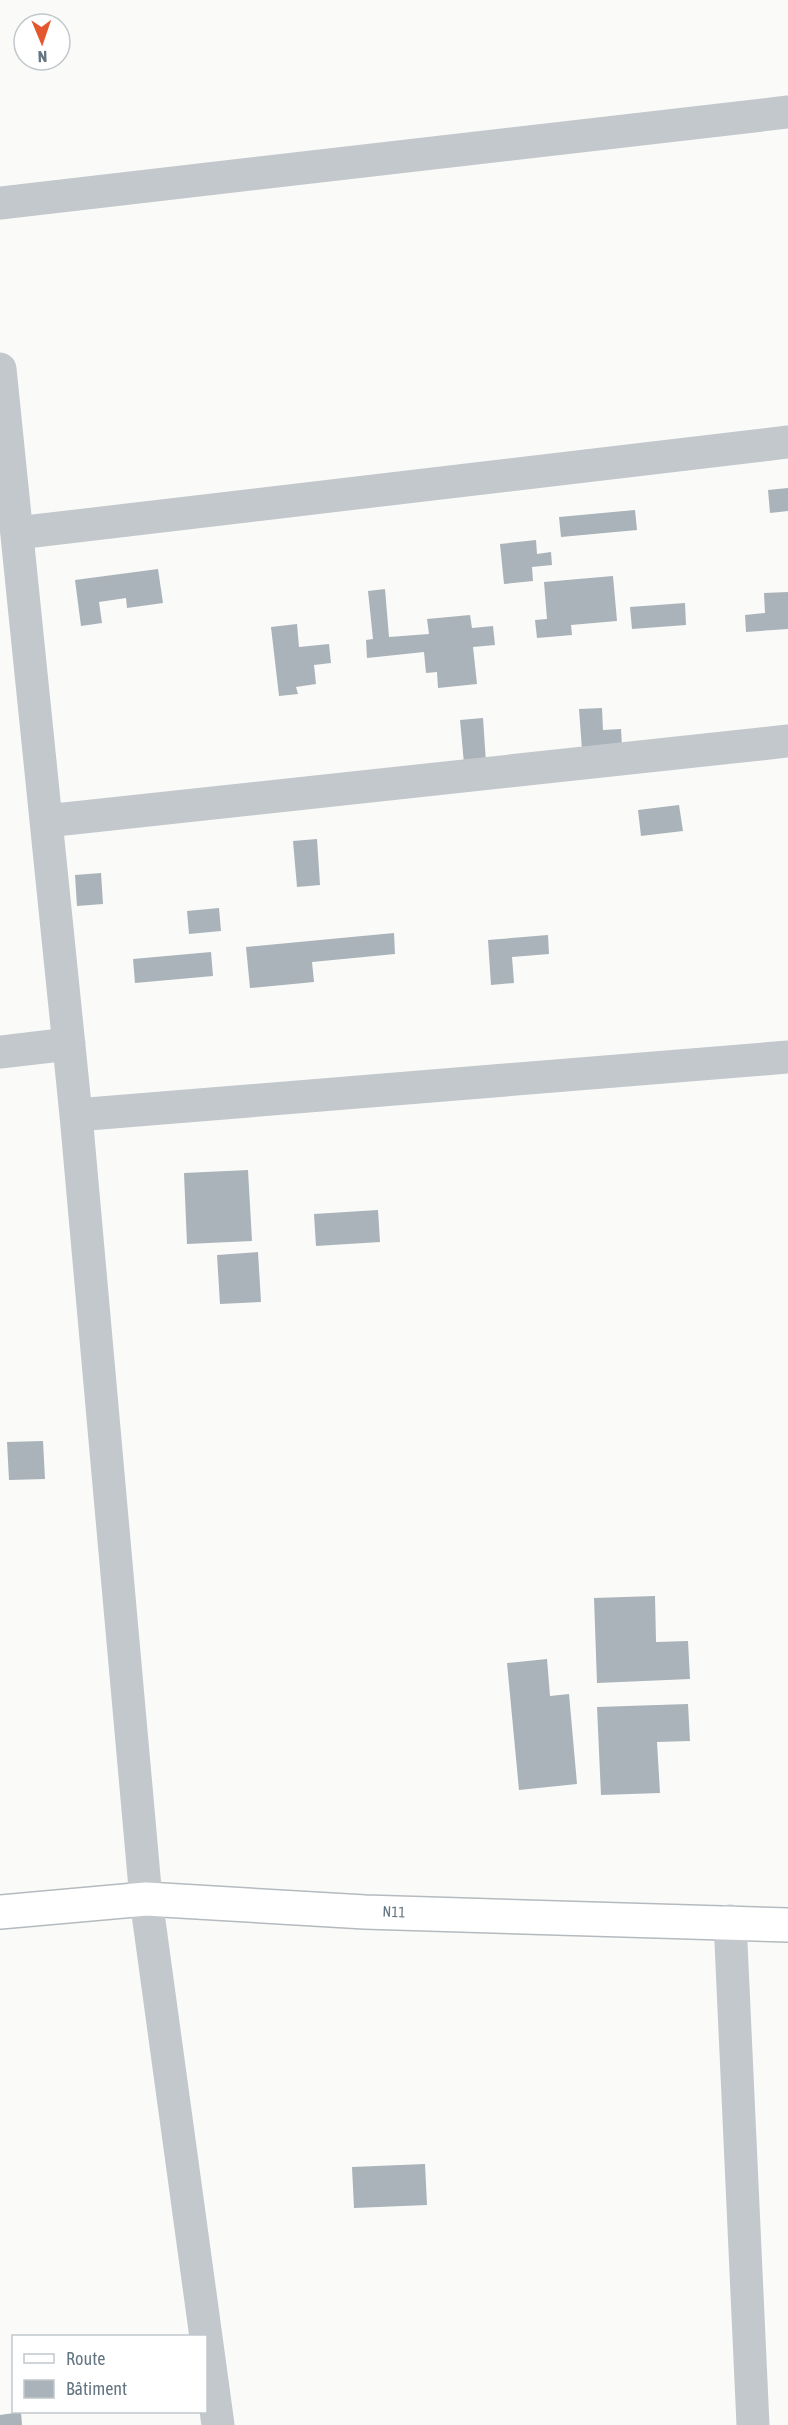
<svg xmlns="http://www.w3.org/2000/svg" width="788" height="2425" font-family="'Asap Condensed',sans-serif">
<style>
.building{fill:#aab3b9}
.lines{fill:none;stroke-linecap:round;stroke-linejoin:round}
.primary-casing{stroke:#b5babe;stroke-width:36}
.minor{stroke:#c3c8cc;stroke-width:33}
.primary{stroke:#fff;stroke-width:33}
.labels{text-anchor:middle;stroke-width:6;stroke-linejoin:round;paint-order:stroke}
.street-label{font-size:15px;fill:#657683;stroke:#fff}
</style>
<rect width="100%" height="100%" fill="#fafaf8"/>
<!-- building -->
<path class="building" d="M788 488V511L770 513 768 490Z
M635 510 637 530 561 537 559 517Z
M536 540 537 554 551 552 552 565 532 567 533 581 504 584 500 544Z
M158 569 163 603 127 608 126 598 99 602 102 623 81 626 75 580Z
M613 576 617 621 571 625 572 635 537 638 535 620 547 619 544 582Z
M385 589 389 637 429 634 427 619 470 615 472 628 493 626 495 645 473 647 477 684 438 688 437 672 426 673 424 652 367 658 366 640 373 639 368 591Z
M788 592V629L746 632 745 615 765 613 764 593Z
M685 603 686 625 632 629 630 607Z
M297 624 299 647 329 644 331 663 314 665 316 684 296 687 298 694 279 696 271 627Z
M602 708 603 730 621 729 622 747 582 750 579 709Z
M483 718 486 763 464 764 460 720Z
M679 805 683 831 641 836 638 810Z
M317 839 320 885 297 887 293 841Z
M101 873 103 904 77 906 75 875Z
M219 908 221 931 189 934 187 911Z
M394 933 395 954 312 962 314 982 250 988 246 947Z
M548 935 549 954 512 957 514 983 491 985 488 940Z
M211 952 213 976 135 983 133 959Z
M248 1170 252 1241 187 1244 184 1173Z
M378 1210 380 1242 316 1246 314 1214Z
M258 1252 261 1302 220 1304 217 1255Z
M43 1441 45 1479 9 1480 7 1442Z
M655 1596 656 1642 688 1641 690 1679 597 1683 594 1598Z
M547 1659 550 1696 569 1694 577 1784 519 1790 507 1663Z
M688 1704 690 1741 657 1742 660 1793 601 1795 597 1707Z
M425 2164 427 2205 354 2208 352 2167Z
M21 2412 22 2425H0V2415Z"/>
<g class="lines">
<!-- primary casing -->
<g class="primary-casing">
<path id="primary" d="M0 1912 146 1899 365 1912 788 1925"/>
</g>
<!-- minor -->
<path class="minor" d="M0 203 788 112
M0 369 76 1115 146 1899 218 2425
M17 533 788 442
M46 821 788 741
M0 1052 69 1044
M76 1115 788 1057
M730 1921 753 2425"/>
<!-- primary -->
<use href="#primary" class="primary"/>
</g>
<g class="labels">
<!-- street labels -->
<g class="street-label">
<text transform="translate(394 1912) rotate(2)" y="5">N11</text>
</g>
</g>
<!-- legend -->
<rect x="12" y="2335" width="195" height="78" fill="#ffffff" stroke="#c1c8cd" stroke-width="1.5"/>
<rect x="24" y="2354" width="30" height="9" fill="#ffffff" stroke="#c1c8cd" stroke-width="1.5"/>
<text x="66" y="2365" font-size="18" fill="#657683">Route</text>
<rect x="24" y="2380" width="30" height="18" fill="#aab3b9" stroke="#c1c8cd" stroke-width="1.5"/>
<text x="66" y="2395" font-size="18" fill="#657683">Bâtiment</text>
<!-- north arrow -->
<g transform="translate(42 42) rotate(178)"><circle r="28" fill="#ffffff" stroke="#c1c8cd" stroke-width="1.5"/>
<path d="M0-4.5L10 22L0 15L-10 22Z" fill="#e4572e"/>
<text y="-9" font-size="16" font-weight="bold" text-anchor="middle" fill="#657683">N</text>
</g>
</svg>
